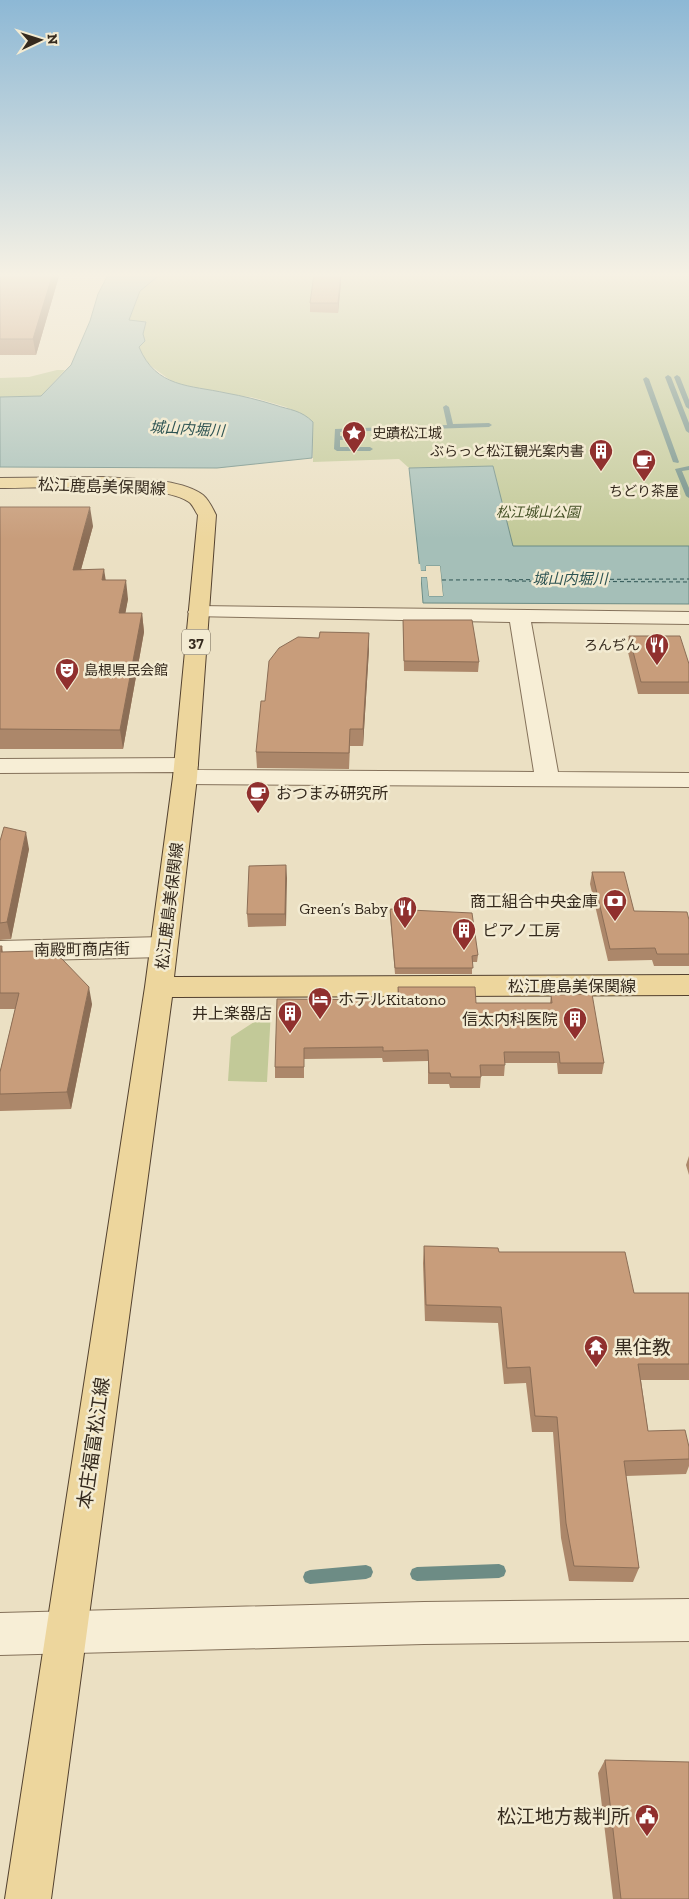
<svg xmlns="http://www.w3.org/2000/svg" width="689" height="1899" font-family="'Zilla Slab','Noto Sans JP',serif">
<style>
.green{fill:#c2c998}
.water{fill:#a5bfb8;stroke:#6d8c85}
.pier{fill:#ebe0c3}
.lines{fill:none;stroke-linecap:round;stroke-linejoin:round}
.stream{fill:#6d8c85;fill-rule:evenodd}
.ferry{stroke:#2e5453;stroke-width:1;stroke-dasharray:4 3;stroke-linecap:butt}
.minor-casing{stroke:#85725b;stroke-width:2}
.major-casing{stroke:#53412f;stroke-width:2}
.minor{fill:#f7eed6;fill-rule:evenodd}
.major{fill:#edd69d;fill-rule:evenodd}
.wall{fill:#ac876a}
.shaded-wall{fill:#8c6e56}
.building{fill:#c89d7b;stroke:#8c6e56}
.labels{text-anchor:middle;stroke-width:5;stroke-linejoin:round;paint-order:stroke}
.far-poi-label{font-size:14px;fill:#352a1e;stroke:#f3ebd2;text-anchor:start}
.far-park-label{font-size:14px;font-style:italic;fill:#455126;stroke:#f3ebd2}
.far-water-label{font-size:15px;font-style:italic;fill:#2e5453;stroke:#f3ebd2}
.shield{fill:#f3ebd2;stroke:#6e6454;stroke-width:1}
.shield-label{font-size:15px;font-weight:bold;fill:#352a1e}
.street-label{font-size:16px;fill:#352a1e;stroke:#f3ebd2}
.poi-label{font-size:16px;fill:#352a1e;stroke:#f3ebd2;text-anchor:end}
.near-poi-label{font-size:19px;fill:#352a1e;stroke:#f3ebd2;text-anchor:start}
.near-street-label{font-size:19px;fill:#352a1e;stroke:#f3ebd2}
</style>
<rect width="100%" height="100%" fill="#ebe0c3"/>
<!-- green -->
<path class="green" d="M162 273H689V546H513L493 466 409 468 399 459 313 462V422L286 407 251 397 236 396 174 383 151 366 143 358 139 347 145 341 143 334 146 322 129 321 140 291Z
M57 370H65L41 396 0 397V378L29 377Z
M271 1011 267 1082 228 1081 231 1037Z"/>
<!-- water -->
<path class="water" d="M109 273H162L140 291 129 320 146 322 143 334 145 341 139 347C156 388 190 385 226 393 243 396 259 400 275 405 290 410 301 410 313 422L312 458 217 468 0 467V397L41 396 71 365 90 321 98 294Z
M493 466 513 546H689V604L423 603 421 577H427L429 596H443L440 566H426V571H420L409 468Z"/>
<!-- pier -->
<path class="pier" d="M417 564H420L421 571H426V566H440L443 596H429L427 577H421V586H419V576L428 575 431 594H441L438 568H428L427 573 420 574Z"/>
<g class="lines">
<!-- stream -->
<path class="stream" d="M668 375 671 377 689 423V433L686 431 665 377Z
M677 375 680 377 689 400V409L686 407 674 377Z
M646 377 649 379 679 462 678 463 673 462 643 379Z
M446 405 449 407 453 424 489 423 492 425 489 427 340 432V436L359 435 362 437 359 439 340 440V447H370L373 449 370 451H337L334 449 335 429 447 425 443 407Z
M689 466V470L682 471 689 488V498L686 496 675 469Z
M499 1564 504 1566 506 1571 504 1576 499 1578 417 1581 412 1579 410 1574 412 1569 417 1567Z
M366 1565 371 1567 373 1572 371 1577 366 1579 310 1584 305 1582 303 1577 305 1572 310 1570Z"/>
<!-- ferry -->
<path class="ferry" d="M442 580 689 579
M508 581 689 582"/>
<!-- minor casing -->
<g class="minor-casing">
<path id="minor" d="M198 606 689 612V624L531 622 558 772 689 773V787L185 784 177 782 173 777 176 772 0 773V759L186 758 194 760 198 765 195 770 534 772 510 622 191 616 188 612 191 608Z
M163 937 173 940 177 947 173 954 163 957 0 961V941Z
M689 1599V1641L424 1644 0 1655V1613L424 1602Z"/>
</g>
<!-- major casing -->
<g class="major-casing">
<path id="major" d="M103 477C131 479 181 478 203 495 209 500 213 509 216 515L197 777 174 977 689 975V995L172 997 51 1899H5L145 987 173 777 198 515C195 511 193 505 189 502 159 481 41 488 0 488V478Z"/>
</g>
<!-- minor -->
<use href="#minor" class="minor"/>
<!-- major -->
<use href="#major" class="major"/>
</g>
<!-- wall -->
<path class="wall" d="M0 273H58L59 276 36 355H0Z
M341 283 338 313 310 312V303Z
M0 507 93 526 81 569 106 580 128 599 125 613H142L144 632 123 749H0Z
M403 620 479 662 478 672 404 671Z
M629 636 689 664V694H638L627 648Z
M369 649 363 746H350L349 769 257 768 256 752Z
M0 841 29 849 11 939 0 940Z
M286 865V926L248 927 247 914Z
M592 872 634 911 689 920V966H654L652 960 608 961 590 884Z
M390 909 478 955 477 962H472V974H395L390 916Z
M0 946H2L3 952 92 1004 71 1109 0 1111V1072L15 1009H0Z
M398 987 476 1003H550L551 995 604 1063 602 1074H558L557 1063H505L504 1076H481L480 1088H450L449 1084H428V1061L383 1062 382 1058 304 1059V1078H275V1067L277 999 397 1000Z
M689 1156V1175L686 1165Z
M424 1246 499 1252 634 1293H689V1380H641L648 1431 689 1447V1466L686 1474 626 1476 639 1568 633 1582 569 1581 561 1538 553 1432H532L526 1383 504 1384 498 1323 425 1321 423 1263Z
M605 1760 689 1899H613L598 1773Z"/>
<!-- shaded-wall -->
<path class="shaded-wall" d="M52 273H58L59 276 36 355 33 339Z
M341 274V283L338 313V303Z
M90 507 93 526 76 588 73 570Z
M104 569 107 588 102 580Z
M126 580 128 599 122 632 119 613Z
M142 613 144 632 123 749 120 730Z
M369 633V649L363 746V729Z
M26 832 29 849 11 939 7 922Z
M286 865 287 878 286 926 285 914Z
M89 987 92 1004 71 1109 67 1092Z"/>
<!-- building -->
<path class="building" d="M0 273H53L33 339H0Z
M314 274H341L338 303H310Z
M0 507H90L73 570 104 569 102 580H126L119 613H142L120 730 0 729Z
M403 620H472L479 662 404 661Z
M320 632 369 633 363 729H350L349 753 256 752 261 701H265L269 661 279 648 298 637 319 638Z
M629 636H680L689 664V682H641Z
M4 827 26 832 7 922 0 923V841Z
M286 865 285 914H247L249 866Z
M592 872H624L634 911 687 912 689 920V954H657L655 948 610 949Z
M390 909 472 913 478 955 472 956 473 968H395Z
M0 946H2L1 952 36 951 62 959 89 987 67 1092 0 1094V1072L19 993H0Z
M398 987H475L476 1003H552L551 995 592 994 604 1063H560L559 1052H504L505 1065H480L481 1077H451L450 1073H429L428 1050 383 1051V1047L304 1048V1067H275L277 999 399 1000Z
M424 1246 498 1248 499 1252H625L634 1293H689V1364H638L648 1431 685 1430 689 1447V1459L624 1461 639 1568 574 1566 566 1523 557 1417 535 1416 530 1367 507 1368 501 1307 426 1305Z
M605 1760 689 1762V1899H621Z"/>
<!-- sky -->
<linearGradient id="sky" x2="0" y2="1"><stop stop-color="#8db8d5"/><stop offset="0.51" stop-color="#f6f1e4"/><stop offset="1" stop-color="#f6f1e4" stop-opacity="0"/></linearGradient>
<rect width="689" height="539" fill="url(#sky)"/>
<!-- icons -->
<defs>
<g id="sight-pin" transform="scale(1.25)"><path d="M0 17L-7.5 6A9.5 9.5 0 1 1 7.5 6Z" fill="#90302e" stroke="#f3ebd2"/><path d="M0-6L1.8-2.2L6-1.7L2.9 1.2L3.7 5.4L0 3.3L-3.7 5.4L-2.9 1.2L-6-1.7L-1.8-2.2Z" fill="#fff"/></g>
<g id="building-pin" transform="scale(1.25)"><path d="M0 17L-7.5 6A9.5 9.5 0 1 1 7.5 6Z" fill="#90302e" stroke="#f3ebd2"/><path d="M-4-6H4V6H1V3H-1V6H-4ZM-2.5-4.3h1.7v1.8h-1.7ZM.8-4.3h1.7v1.8H.8ZM-2.5-1h1.7V.8h-1.7ZM.8-1h1.7V.8H.8Z" fill="#fff"/></g>
<g id="cafe-pin" transform="scale(1.25)"><path d="M0 17L-7.5 6A9.5 9.5 0 1 1 7.5 6Z" fill="#90302e" stroke="#f3ebd2"/><path d="M-5.5-4.5H6V0H3Q3 3.5 0 3.5H-2.5Q-5.5 3.5-5.5 0ZM3-3.2v2h1.7v-2ZM-6 4.5H4V6H-6Z" fill="#fff"/></g>
<g id="restaurant-pin" transform="scale(1.25)"><path d="M0 17L-7.5 6A9.5 9.5 0 1 1 7.5 6Z" fill="#90302e" stroke="#f3ebd2"/><path d="M-5-6h1v4h1v-4h1v4h1v-4h1v5L-1.5 .5V6h-2V.5L-5-1ZM5-6V6H3V1.5H1.5Q1.5-4 5-6Z" fill="#fff"/></g>
<g id="theatre-pin" transform="scale(1.25)"><path d="M0 17L-7.5 6A9.5 9.5 0 1 1 7.5 6Z" fill="#90302e" stroke="#f3ebd2"/><path d="M-5-5.5Q0-4 5-5.5V0Q5 5 0 6Q-5 5-5 0ZM-3.3-2.5H-1v1.5H-3.3ZM1-2.5H3.3v1.5H1ZM-2.8 1Q0 5.5 2.8 1Z" fill="#fff"/></g>
<g id="bank-pin" transform="scale(1.25)"><path d="M0 17L-7.5 6A9.5 9.5 0 1 1 7.5 6Z" fill="#90302e" stroke="#f3ebd2"/><path d="M-6-4H6V4H-6ZM0-2.3a2.3 2.3 0 1 0 0 4.6a2.3 2.3 0 1 0 0-4.6Z" fill="#fff"/></g>
<g id="hotel-pin" transform="scale(1.25)"><path d="M0 17L-7.5 6A9.5 9.5 0 1 1 7.5 6Z" fill="#90302e" stroke="#f3ebd2"/><path d="M-6-4.5h1.5V1H6V5H4.5V3h-9V5H-6ZM-4 0a1.8 1.8 0 1 1 3.6 0ZM.5 0V-2.5h3Q6-2.5 6 0Z" fill="#fff"/></g>
<g id="temple-pin" transform="scale(1.25)"><path d="M0 17L-7.5 6A9.5 9.5 0 1 1 7.5 6Z" fill="#90302e" stroke="#f3ebd2"/><path d="M0-6L5-2H3V0L6.5 2.5H4V6H1.5V3h-3V6H-4V2.5H-6.5L-3 0V-2H-5Z" fill="#fff"/></g>
<g id="civic-pin" transform="scale(1.25)"><path d="M0 17L-7.5 6A9.5 9.5 0 1 1 7.5 6Z" fill="#90302e" stroke="#f3ebd2"/><path d="M-.6-6.5H3V-4.5H.6V-3L4-1V1h2V6H-6V1h2V-1L-.6-3ZM-1.2 2.5V6h2.4V2.5Z" fill="#fff"/></g>
</defs>
<g fill-rule="evenodd">
<use href="#sight-pin" x="354" y="433"/>
<use href="#building-pin" x="601" y="451"/>
<use href="#cafe-pin" x="644" y="461"/>
<use href="#restaurant-pin" x="657" y="645"/>
<use href="#theatre-pin" x="67" y="670"/>
<use href="#cafe-pin" x="258" y="793"/>
<use href="#bank-pin" x="615" y="901"/>
<use href="#restaurant-pin" x="405" y="908"/>
<use href="#building-pin" x="464" y="930"/>
<use href="#hotel-pin" x="320" y="999"/>
<use href="#building-pin" x="290" y="1013"/>
<use href="#building-pin" x="575" y="1019"/>
<use href="#temple-pin" x="596" y="1347"/>
<use href="#civic-pin" x="647" y="1816"/>
</g>
<g class="labels">
<!-- far-poi labels -->
<g class="far-poi-label">
<text x="372" y="438">史蹟松江城</text>
<text x="584" y="456" text-anchor="end">ぶらっと松江観光案内書</text>
<text x="644" y="496" text-anchor="middle">ちどり茶屋</text>
<text x="640" y="650" text-anchor="end">ろんぢん</text>
<text x="84" y="675">島根県民会館</text>
</g>
<!-- far-park labels -->
<g class="far-park-label">
<text x="538" y="517">松江城山公園</text>
</g>
<!-- far-water labels -->
<g class="far-water-label">
<text transform="translate(187 429) rotate(3)" y="5">城山内堀川</text>
<text x="570" y="584">城山内堀川</text>
</g>
<!-- shield labels -->
<rect class="shield" x="182" y="629.5" width="28" height="25" rx="4"/>
<g class="shield-label">
<text x="196" y="647">37</text>
</g>
<!-- street labels -->
<g class="street-label">
<text transform="translate(102 486) rotate(2)" y="6">松江鹿島美保関線</text>
<text transform="translate(169 906) rotate(-83)" y="6">松江鹿島美保関線</text>
<text transform="translate(82 949) rotate(-1)" y="6">南殿町商店街</text>
<text x="572" y="992">松江鹿島美保関線</text>
</g>
<!-- poi labels -->
<g class="poi-label">
<text x="276" y="799" text-anchor="start">おつまみ研究所</text>
<text x="598" y="907">商工組合中央金庫</text>
<text x="388" y="914">Green’s Baby</text>
<text x="482" y="936" text-anchor="start">ピアノ工房</text>
<text x="338" y="1005" text-anchor="start">ホテルKitatono</text>
<text x="272" y="1019">井上楽器店</text>
<text x="558" y="1025">信太内科医院</text>
</g>
<!-- near-poi labels -->
<g class="near-poi-label">
<text x="614" y="1354">黒住教</text>
<text x="630" y="1823" text-anchor="end">松江地方裁判所</text>
</g>
<!-- near-street labels -->
<g class="near-street-label">
<text transform="translate(93 1443) rotate(-82)" y="7">本庄福富松江線</text>
</g>
</g>
<!-- north arrow -->
<g transform="translate(40 40) rotate(86)" stroke="#f3ebd2" stroke-width="4" paint-order="stroke">
<path d="M0-4L9 19L0 12L-9 19Z" fill="#352a1e"/>
<text y="-8" font-size="14" font-weight="bold" text-anchor="middle" fill="#352a1e">N</text>
</g>
</svg>
